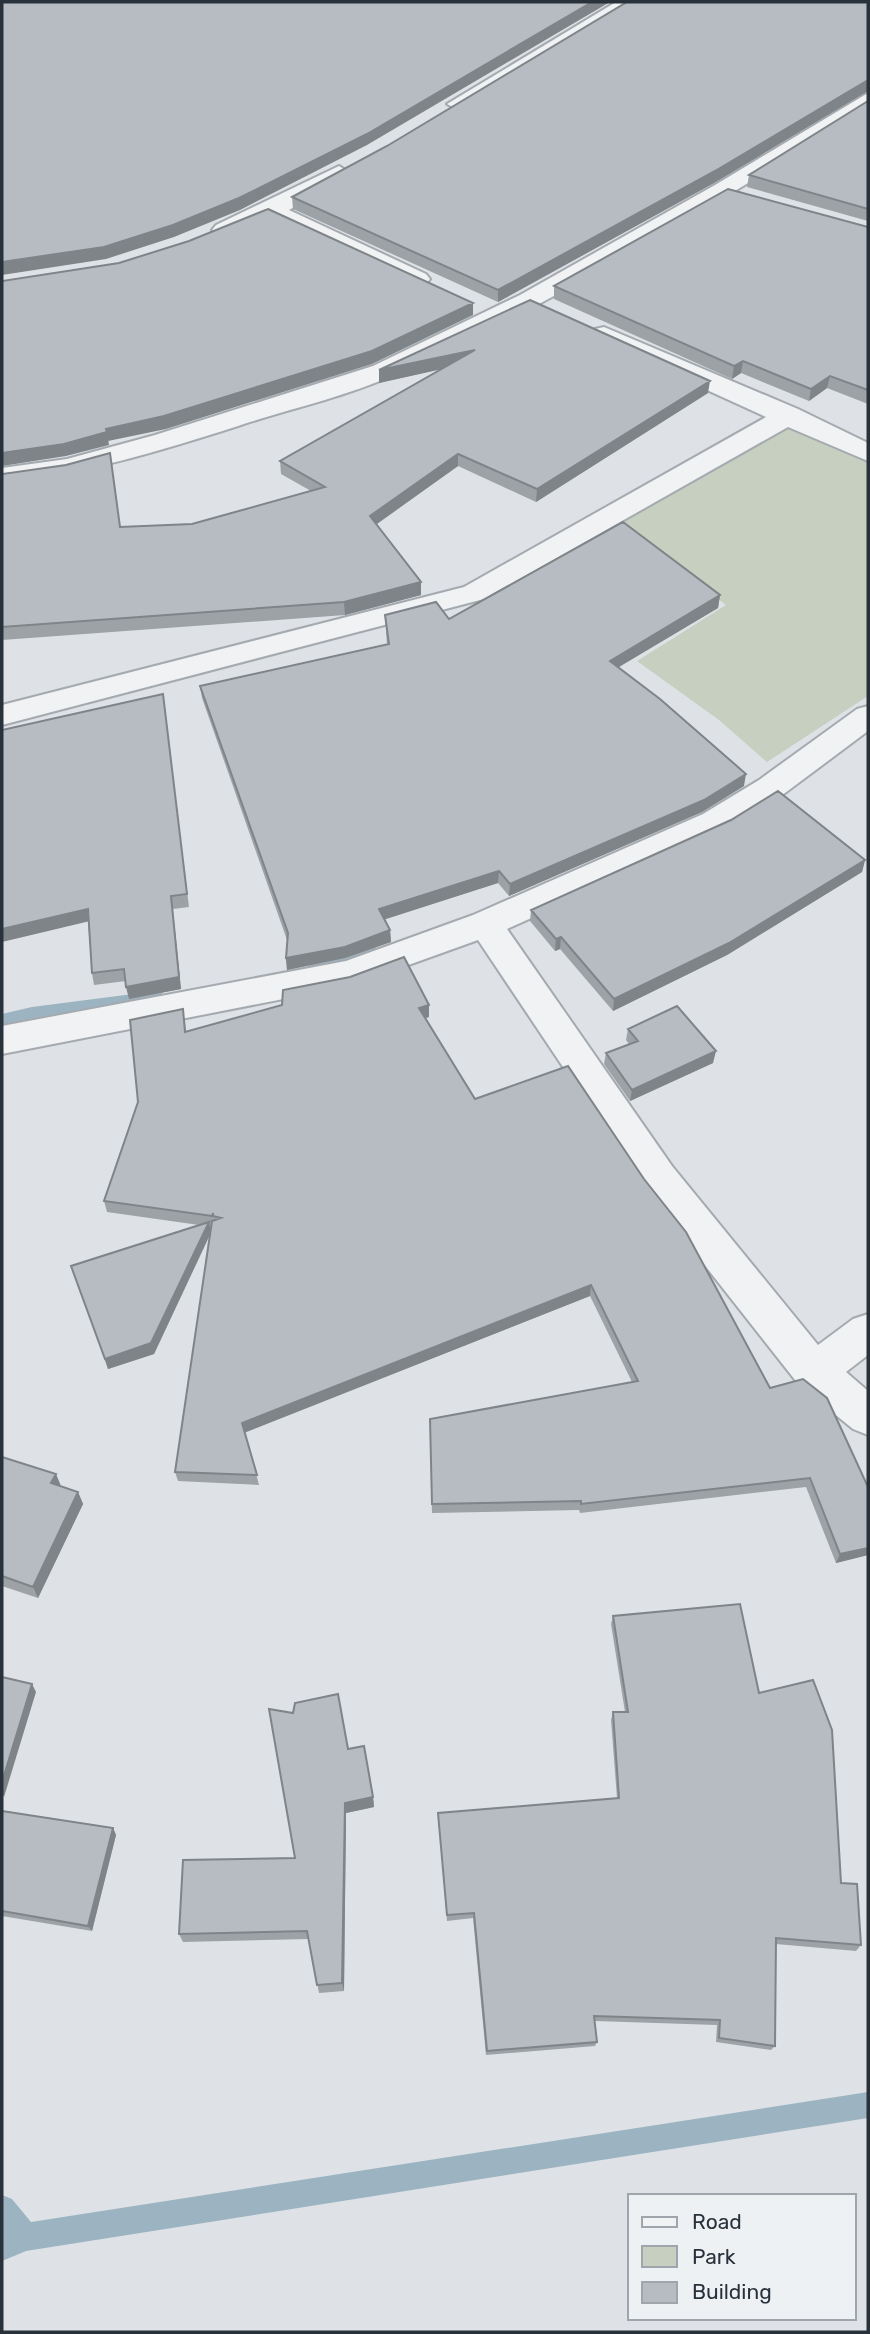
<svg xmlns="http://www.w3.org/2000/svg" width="870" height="2334" font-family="Rubik,sans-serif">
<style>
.green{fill:#c6cfc0}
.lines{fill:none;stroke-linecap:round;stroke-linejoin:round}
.stream{fill:#9cb4c2;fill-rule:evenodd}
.minor-casing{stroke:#a4aaaf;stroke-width:4}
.minor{fill:#f0f2f4;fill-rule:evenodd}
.wall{fill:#9da2a7}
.shaded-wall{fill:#7f8488}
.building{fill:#b6bcc2;stroke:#7f8488;stroke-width:2}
</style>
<rect width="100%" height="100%" fill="#dee2e6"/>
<!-- green -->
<path class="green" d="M780 425 855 438 868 445V696L767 762 719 720 637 661 726 605 619 523 709 459Z"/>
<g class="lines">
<!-- stream -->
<path class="stream" d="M375 947 384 953 381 958 317 975 308 968 311 963Z
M156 991 162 993 165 998 162 1003 2 1028V1014L32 1007Z
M868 2092V2118L26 2251 2 2261V2195L12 2199 31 2222Z"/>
<!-- minor casing -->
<g class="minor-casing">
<path id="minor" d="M616 2H639L465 108 458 110 447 104Z
M868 93V108C715 205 560 301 394 375 345 397 289 409 238 426 160 451 83 474 2 484V468L67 459 155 435 373 366 520 295 715 185Z
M339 166 350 173 347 178 289 210 426 274 430 279 426 284H410L271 218 232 235H216L212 230 216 225Z
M604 327 798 409 868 443V461L788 427 484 599 2 725V705L464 587 766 417 595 339 592 334 595 329Z
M868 706V731L781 796 727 830 507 929 672 1166 818 1345 853 1319 868 1314V1355L846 1372 868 1391V1435L853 1429 799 1385 644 1188 478 940 350 986 2 1054V1026L346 961 473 915 703 814 759 780 857 709Z"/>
</g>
<!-- minor -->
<use href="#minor" class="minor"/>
</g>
<!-- wall -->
<path class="wall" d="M868 2V91L714 183 498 302 293 209 292 197 387 146Z
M868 101V221L747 187 749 175Z
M868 227V404L827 388 809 401 741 373 732 379 554 299V286Z
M530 300 708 393 536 502 458 466 376 524 421 595 345 615 2 640V474L121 527 192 524 311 491 281 474 280 461 440 369 379 383V370Z
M720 595 718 608 618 667 744 786 702 812 509 896 498 883 384 919 390 930 391 942 345 958 287 970 286 958 287 940 202 698 200 686 387 645 385 615 449 619Z
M163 694 189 907 173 909 181 989 129 999 126 981 94 985 92 973 88 922Z
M865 860 862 872 727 955 613 1011 560 949 555 951 530 921 531 910Z
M429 1017 425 1018 475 1099 770 1388 868 1555 836 1563 806 1487 580 1513 579 1510 432 1513 430 1419 632 1382 590 1296 245 1432 259 1485 178 1481 175 1472 210 1235 154 1354 108 1369 75 1277 199 1225 107 1212 104 1201 185 1021 186 1032Z
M628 1029 713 1063 630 1101 604 1064 606 1053 629 1044 626 1040Z
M2 1457 61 1487 78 1492 83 1504 38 1598 2 1586Z
M613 1616 759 1693 841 1883 861 1945 856 1951 776 1944 775 2046 771 2050 716 2042 717 2025 595 2021 597 2042 595 2046 486 2055 473 1918 447 1921 438 1813 617 1798 611 1720 613 1712H625L611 1624Z
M348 1749 373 1797 374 1807 346 1813 344 1991 319 1993 309 1939 183 1942 179 1934 295 1858Z
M2 1811 113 1828 116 1835 92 1931 2 1916Z"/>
<!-- shaded-wall -->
<path class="shaded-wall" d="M592 2H610L367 145 240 210 174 237 106 259 2 275V262Z
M868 80V91L714 183 498 302V290Z
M473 303V315L372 364 166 429 108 441 106 429Z
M475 350 474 362 379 383V370Z
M743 361 741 373 732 379 734 366Z
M830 376 827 388 809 401 811 389Z
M710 381 708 393 536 502 537 489Z
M107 432 109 445 66 456 2 466V453Z
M458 454V466L370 529V516Z
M421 582V595L345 615 344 602Z
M720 595 718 608 609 673 610 661Z
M746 774 744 786 702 812 509 896 510 884Z
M865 860 862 872 727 955 613 1011 614 999Z
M499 871 498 883 380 921 379 909Z
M171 896 181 989 129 999 126 987Z
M88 909 90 921 2 942V929Z
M390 930 391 942 345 958 287 970 286 958Z
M561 937 560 949 555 951 556 939Z
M429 1005V1017L420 1020 419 1008Z
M716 1051 713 1063 630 1101 632 1090Z
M209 1222 211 1232 154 1354 108 1369 105 1359Z
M591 1285 590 1296 244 1433 242 1423Z
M56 1474 61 1486 51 1483Z
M78 1492 83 1504 38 1598 33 1587Z
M868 1548V1555L836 1563 840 1554Z
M32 1684 36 1692 4 1797 2 1793V1782Z
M373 1797 374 1807 346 1813 344 1991 342 1983 345 1803Z
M113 1828 116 1835 92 1931 88 1926Z"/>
<!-- building -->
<path class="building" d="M2 2H592L367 134 239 198 173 225 104 247 2 262Z
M627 2H868V80L715 171 498 290 292 197 387 146Z
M868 101V209L749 175Z
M728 189 868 227V390L830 376 811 389 743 361 734 366 554 286Z
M268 209 473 303 372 351 164 416 106 429 107 432 64 444 2 453V281L119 263 189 241Z
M530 300 710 381 537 489 458 454 370 516 421 582 344 602 2 627V474L66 465 110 453 120 527 192 524 325 487 280 461 475 350 379 370Z
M623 522 720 595 610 661 660 699 746 774 704 800 510 884 499 871 379 909 390 930 345 947 286 958 288 933 200 686 389 644 385 615 436 602 449 619Z
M163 694 187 894 171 896 179 977 126 987 124 969 92 973 88 909 2 929V730Z
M778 791 865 860 729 943 614 999 561 937 556 939 531 910 731 820Z
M404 957 429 1005 419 1008 475 1099 568 1066 644 1179 686 1232 770 1388 803 1379 827 1398 868 1487V1548L840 1554 810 1478 581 1504V1501L432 1504 430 1419 638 1381 591 1285 242 1423 257 1475 175 1472 212 1221 221 1218 213 1216V1213L212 1216 104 1201 138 1102 130 1020 183 1009 185 1032 282 1005 283 990 350 977Z
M677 1006 716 1051 632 1090 606 1053 638 1041 628 1029Z
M209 1222 151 1343 105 1359 71 1266Z
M2 1457 56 1474 51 1483 78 1492 33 1587 2 1576Z
M740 1604 759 1693 813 1680 832 1730 841 1883 857 1884 861 1945 776 1938 775 2046 719 2038 720 2020 594 2016 597 2042 487 2051 474 1913 447 1915 438 1813 619 1798 613 1712H628L613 1616Z
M2 1677 32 1684 2 1782Z
M338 1694 348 1749 364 1746 373 1797 345 1803 342 1983 317 1985 307 1931 179 1934 183 1860 295 1858 269 1709 293 1713 295 1703Z
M2 1811 113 1828 88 1926 2 1911Z"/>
<!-- border -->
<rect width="870" height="2334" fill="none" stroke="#29323b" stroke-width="7"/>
<!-- legend -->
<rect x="628" y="2194" width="228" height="126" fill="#edf1f4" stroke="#9fa5aa" stroke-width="2"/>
<rect x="642" y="2217" width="35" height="10" fill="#f0f2f4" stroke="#9fa5aa" stroke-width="2"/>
<text x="692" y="2229" font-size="21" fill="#29323b">Road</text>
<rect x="642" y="2246" width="35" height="21" fill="#c6cfc0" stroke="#9fa5aa" stroke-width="2"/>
<text x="692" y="2264" font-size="21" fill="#29323b">Park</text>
<rect x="642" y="2282" width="35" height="21" fill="#b6bcc2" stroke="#9fa5aa" stroke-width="2"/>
<text x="692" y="2299" font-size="21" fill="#29323b">Building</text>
</svg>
